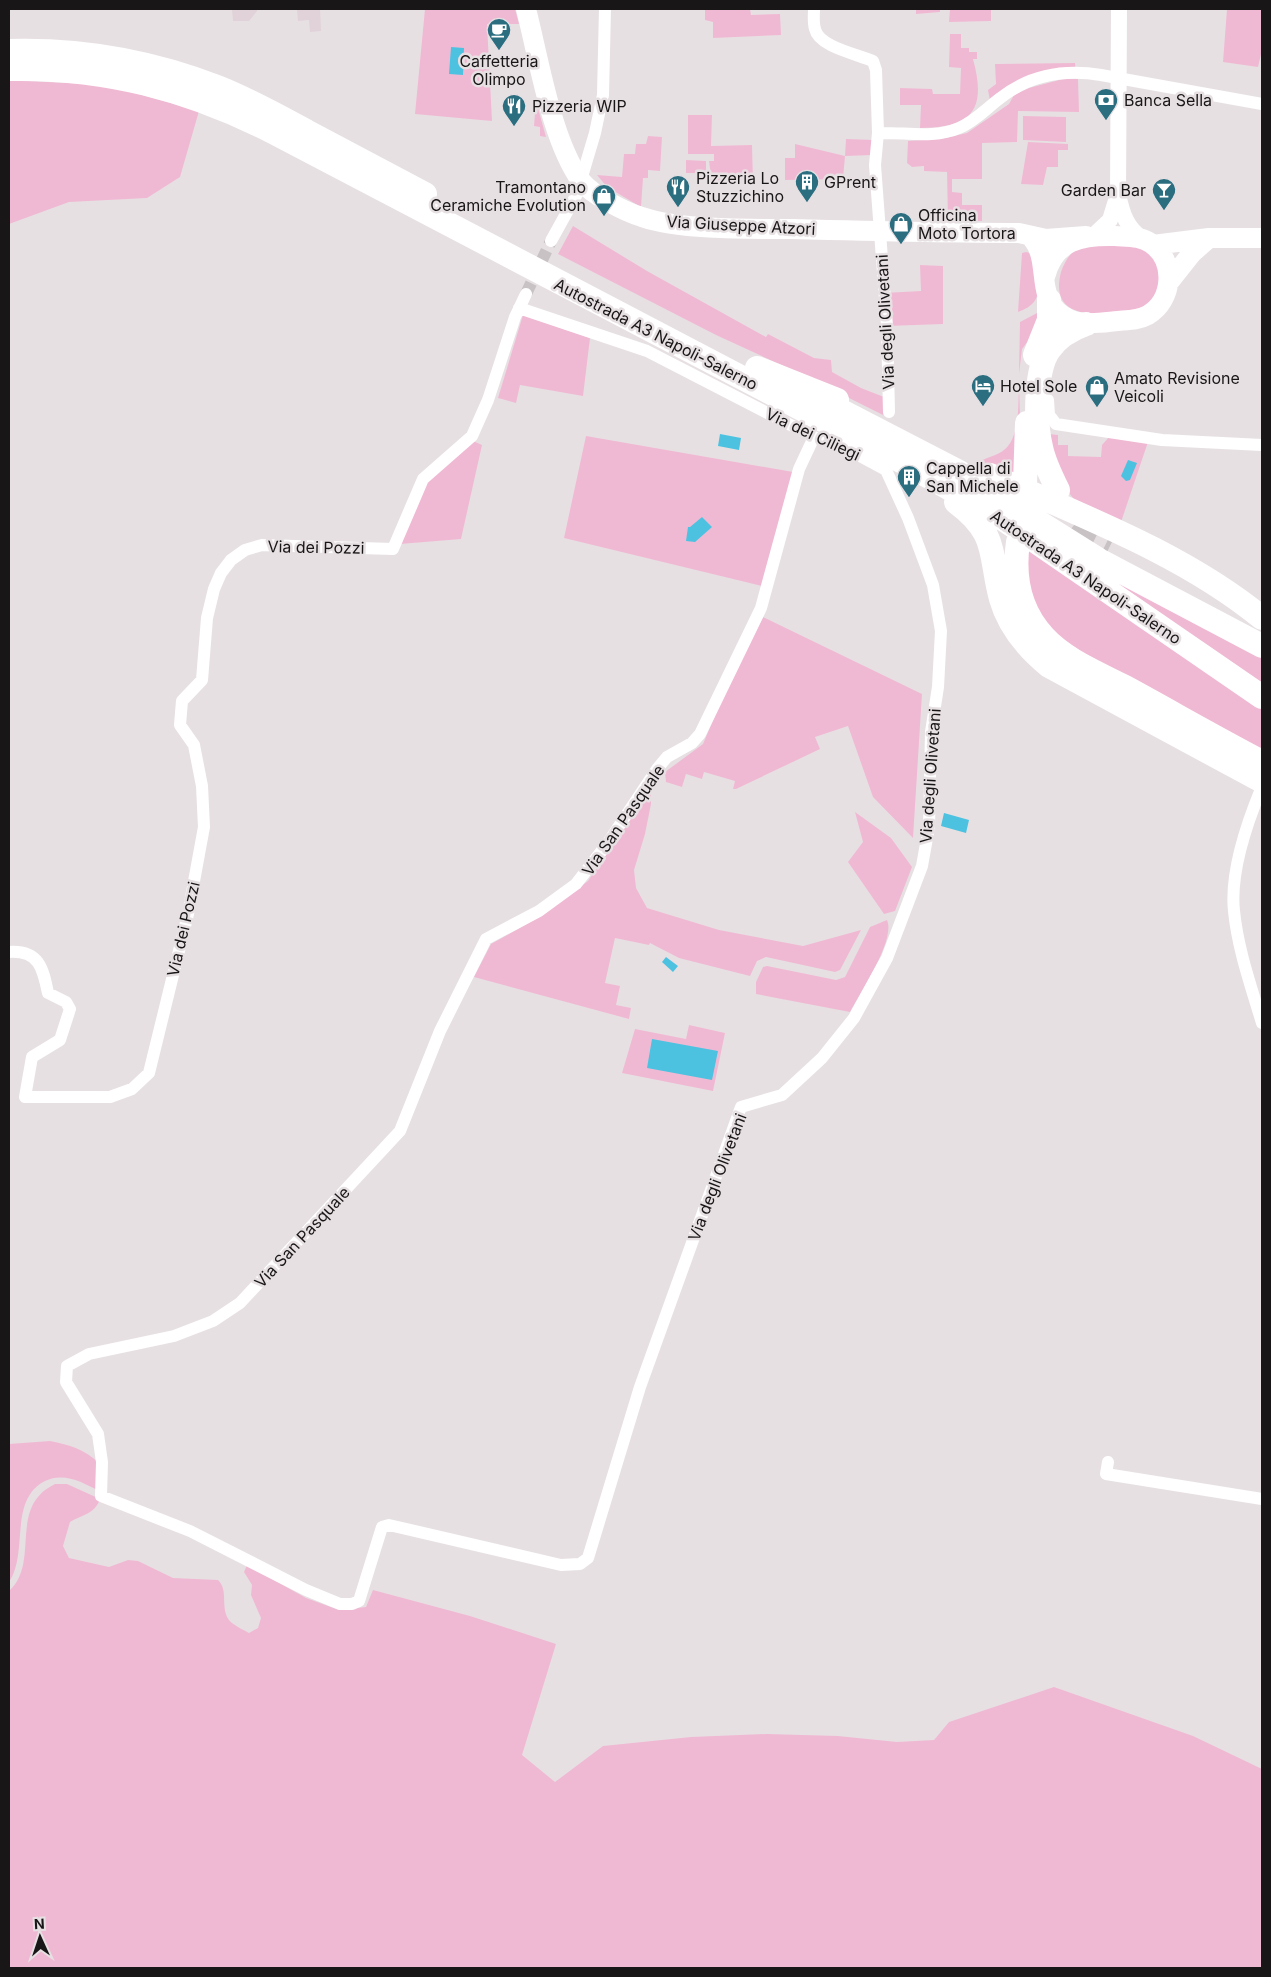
<svg xmlns="http://www.w3.org/2000/svg" width="1271" height="1977" font-family="Inter,sans-serif">
<style>
.built{fill:#e0d2d8}
.green{fill:#f0b9d3}
.water{fill:#4cc2e0}
.lines{fill:none;stroke-linecap:round;stroke-linejoin:round}
.minor-tunnel{stroke:#c8c2c4;stroke-width:12;stroke-dasharray:12 6;stroke-linecap:butt}
.motorway-tunnel{stroke:#c8c2c4;stroke-width:24;stroke-dasharray:24 12;stroke-linecap:butt}
.minor{stroke:#fff;stroke-width:12}
.tertiary{stroke:#fff;stroke-width:16}
.primary{stroke:#fff;stroke-width:20}
.motorway{stroke:#fff;stroke-width:24}
.labels{text-anchor:middle;stroke-width:5;stroke-linejoin:round;paint-order:stroke}
.poi-label{font-size:16px;fill:#191617;stroke:#e7e0e3;text-anchor:start}
.street-label{font-size:16px;fill:#191617;stroke:#e7e0e3}
</style>
<rect width="100%" height="100%" fill="#e7e0e3"/>
<!-- built -->
<path class="built" d="M232 9H257V11L249 21H233Z
M297 9H320L321 31 310 32 309 20 298 21Z"/>
<!-- green -->
<path class="green" d="M425 9H515L519 24H487L492 121 415 114Z
M705 9H750L751 15 780 14 781 35 713 38V22L705 20Z
M916 9H940V12L916 14Z
M950 9H991V21L949 22Z
M1227 9H1262V50L1258 67 1223 62Z
M950 34H961V48H969V52H977V59H973C987 110 972 128 920 128L921 105H900V88L932 89 933 94H960L961 68 949 67Z
M1075 63 1076 72 1043 76 991 106 988 90 996 84 995 64Z
M1063 79H1078L1079 112 1018 111 1017 142 982 143V179H952V192L962 193V205H982V221H948L947 172 924 171V166L912 167 907 163 908 141 941 139 967 133 1009 104 1014 95 1029 88Z
M9 80 106 85 199 111 180 177 147 198 69 202 9 224Z
M536 101 546 137 540 136V127L534 126Z
M688 115H712L711 146 752 145 753 183 712 184 709 161H714V154H688Z
M1023 116 1066 117V142L1023 140Z
M648 136 662 137 660 171 648 170V178H643L641 207 607 187 597 175 622 177 624 154H635L636 144H646Z
M846 139 874 140 872 155 845 156 843 179 785 180V158H795V144L845 156Z
M1028 142 1068 144V150H1058V167H1047L1043 185 1021 184Z
M686 160 706 161V173H686Z
M573 226 647 271 766 337 768 334 814 358 831 360 832 372 861 388 884 397 885 416 803 375 716 335 558 254Z
M1136 244 1156 259 1162 280C1159 287 1155 299 1150 304 1141 311 1128 312 1117 313 1086 316 1050 314 1061 272 1064 263 1070 252 1079 248 1089 242 1123 245 1136 244Z
M1026 252 1030 253C1036 278 1050 301 1018 312L1022 253Z
M920 265 943 266V324L887 326 884 293 921 291Z
M1044 302 1031 337 1022 349 1019 374 1020 322 1039 312Z
M523 315 590 338 583 396 520 385 516 403 498 398Z
M1019 385 1022 477 980 461C989 457 1002 454 1008 446 1020 431 1018 403 1019 385Z
M1049 434 1058 435V445H1068V456L1101 457 1102 445 1109 437 1148 442 1120 525 1074 499C1059 482 1055 456 1049 434Z
M586 436 793 472 762 586 564 538Z
M473 441 482 445 461 539 400 544 426 482Z
M1025 545 1262 709V754L1084 654 1052 631 1035 607 1025 580Z
M1111 575 1262 656V690L1107 581Z
M763 617 922 694 913 838 873 797 848 726 815 737 820 749 736 789H733L735 781 704 772 702 779 686 774 682 787 666 782 665 772 703 744 720 704Z
M651 786V804L645 834 634 870 636 888 647 908 719 930 803 946 861 930 840 970 835 972 766 957 757 961 750 976 679 958 650 943 649 945 615 938 605 983 620 986 616 1005 631 1008 629 1019 474 977 491 944 543 915 588 881Z
M855 812 891 838 912 867 895 911 884 914 848 862 863 842Z
M887 920C896 939 860 993 850 1012L756 994V982L763 967 767 966 836 980 845 977 870 927Z
M689 1025 725 1033 713 1091 622 1073 635 1029 686 1039Z
M50 1441C70 1445 84 1449 99 1463V1491C82 1482 64 1472 45 1481 8 1500 29 1553 9 1582V1444Z
M55 1484H67L100 1499C95 1514 82 1515 70 1522L63 1546 69 1558 109 1567 128 1560 138 1561 173 1578 218 1580C230 1591 218 1611 232 1623 237 1627 244 1630 249 1633L258 1628 261 1618 251 1595 252 1585 244 1572 247 1565 306 1598 339 1610 366 1607 373 1590 470 1616 556 1644 522 1755 555 1782 603 1746 691 1737 767 1734 838 1736 897 1742 934 1740 949 1722 1054 1687 1193 1736 1262 1769V1968H9V1591C41 1562 7 1507 55 1484Z"/>
<!-- water -->
<path class="water" d="M451 47 464 48 463 75 449 74Z
M720 434 741 438 739 450 718 446Z
M1128 460 1137 463 1130 480 1126 481 1121 476Z
M702 517 712 527 695 542 686 541 688 527H690Z
M944 813 969 820 966 833 941 826Z
M666 957 678 966 673 972 662 962Z
M652 1039 718 1051 712 1080 647 1068Z"/>
<g class="lines">
<!-- minor-tunnel -->
<path class="minor-tunnel" d="M526 294 551 241"/>
<!-- motorway-tunnel -->
<path class="motorway-tunnel" d="M1078 520 1096 534 1112 542"/>
<!-- minor -->
<path class="minor" d="M814 9C814 15 813 23 815 29 819 47 857 54 873 61L876 70 878 133 875 165 887 326 889 412
M878 133C905 132 933 139 959 128 974 122 986 109 999 99 1029 75 1064 69 1101 75L1262 104
M581 180 595 133 603 95 605 9
M551 241 583 183
M519 308 647 351 814 437 860 456 886 470
M1048 400 1049 415 1056 424 1162 440 1262 445
M814 437 799 469 761 608 700 734 692 743 667 757 657 769 607 844 576 884 539 911 486 939 440 1031 400 1131 240 1303 213 1321 174 1336 89 1354 67 1366 66 1382 98 1434 102 1462 101 1496 190 1531 306 1590 340 1604H352L359 1601 382 1527 389 1525 561 1565 580 1564 588 1558 640 1387 741 1107 782 1095 822 1058 854 1018 887 958 922 866 929 827 931 732 938 687 941 631 933 585 908 518 886 470 887 464
M1261 789C1247 823 1230 874 1234 911 1238 950 1251 986 1262 1023
M9 952C39 950 43 968 48 993L66 1002 70 1009 60 1040 32 1057 25 1097H110L132 1089 149 1073 188 914 204 827 202 786 194 745 180 725 182 701 202 680 207 618 214 589 221 573 231 560 245 550 262 545 393 549 423 479 472 436 488 400 515 317 526 294
M1108 1462 1106 1474 1262 1499"/>
<!-- tertiary -->
<path class="tertiary" d="M1119 9 1118 194C1122 213 1126 228 1144 240
M1094 235 1110 220 1118 194"/>
<!-- primary -->
<path class="primary" d="M526 9C539 59 551 139 581 181 592 195 625 212 642 217 679 230 748 229 789 229 866 231 942 233 1019 233L1046 239 1086 236
M1032 238C1050 259 1037 292 1057 311 1075 328 1097 323 1118 321 1129 320 1139 320 1148 315 1173 300 1176 262 1152 244 1141 236 1129 237 1115 236 1082 235 1054 240 1045 277
M1153 245 1209 238H1262
M1169 282 1192 253 1209 238"/>
<!-- motorway -->
<path class="motorway" d="M9 51C80 49 150 61 217 87 248 99 278 116 308 132 347 153 386 173 425 194
M9 69C105 67 188 89 273 132L903 462 1003 519 1262 697
M1035 355 1049 320V300
M757 368 837 400
M818 399 959 472 1099 560 1262 646
M990 475C1082 516 1184 554 1262 618
M1025 484 1027 423
M1058 490C1051 476 1044 462 1041 447 1035 423 1035 370 1049 350 1058 337 1072 329 1086 324
M956 502C999 534 989 554 1001 599 1009 627 1027 648 1049 666L1262 781
M1018 542C1013 577 1019 610 1044 637 1065 660 1098 673 1125 687 1171 712 1216 738 1262 762"/>
</g>
<!-- icons -->
<defs>
<g id="cafe-pin" transform="scale(1.25)"><path d="M0 17L-7.5 6A9.5 9.5 0 1 1 7.5 6Z" fill="#2b6e80" stroke="#e7e0e3"/><path d="M-5.5-4.5H6V0H3Q3 3.5 0 3.5H-2.5Q-5.5 3.5-5.5 0ZM3-3.2v2h1.7v-2ZM-6 4.5H4V6H-6Z" fill="#fff"/></g>
<g id="bank-pin" transform="scale(1.25)"><path d="M0 17L-7.5 6A9.5 9.5 0 1 1 7.5 6Z" fill="#2b6e80" stroke="#e7e0e3"/><path d="M-6-4H6V4H-6ZM0-2.3a2.3 2.3 0 1 0 0 4.6a2.3 2.3 0 1 0 0-4.6Z" fill="#fff"/></g>
<g id="restaurant-pin" transform="scale(1.25)"><path d="M0 17L-7.5 6A9.5 9.5 0 1 1 7.5 6Z" fill="#2b6e80" stroke="#e7e0e3"/><path d="M-5-6h1v4h1v-4h1v4h1v-4h1v5L-1.5 .5V6h-2V.5L-5-1ZM5-6V6H3V1.5H1.5Q1.5-4 5-6Z" fill="#fff"/></g>
<g id="building-pin" transform="scale(1.25)"><path d="M0 17L-7.5 6A9.5 9.5 0 1 1 7.5 6Z" fill="#2b6e80" stroke="#e7e0e3"/><path d="M-4-6H4V6H1V3H-1V6H-4ZM-2.5-4.3h1.7v1.8h-1.7ZM.8-4.3h1.7v1.8H.8ZM-2.5-1h1.7V.8h-1.7ZM.8-1h1.7V.8H.8Z" fill="#fff"/></g>
<g id="bar-pin" transform="scale(1.25)"><path d="M0 17L-7.5 6A9.5 9.5 0 1 1 7.5 6Z" fill="#2b6e80" stroke="#e7e0e3"/><path d="M-6-5H6L.8 .8V4.5H3.5V6h-7V4.5H-.8V.8Z" fill="#fff"/></g>
<g id="shop-pin" transform="scale(1.25)"><path d="M0 17L-7.5 6A9.5 9.5 0 1 1 7.5 6Z" fill="#2b6e80" stroke="#e7e0e3"/><path d="M-5-2.5h2.3a2.7 3.5 0 0 1 5.4 0H5L5.5 6h-11ZM-1.5-2.5h3a1.5 2.3 0 0 0-3 0Z" fill="#fff"/></g>
<g id="hotel-pin" transform="scale(1.25)"><path d="M0 17L-7.5 6A9.5 9.5 0 1 1 7.5 6Z" fill="#2b6e80" stroke="#e7e0e3"/><path d="M-6-4.5h1.5V1H6V5H4.5V3h-9V5H-6ZM-4 0a1.8 1.8 0 1 1 3.6 0ZM.5 0V-2.5h3Q6-2.5 6 0Z" fill="#fff"/></g>
</defs>
<g fill-rule="evenodd">
<use href="#cafe-pin" x="499" y="30"/>
<use href="#bank-pin" x="1106" y="100"/>
<use href="#restaurant-pin" x="514" y="106"/>
<use href="#building-pin" x="807" y="182"/>
<use href="#restaurant-pin" x="678" y="187"/>
<use href="#bar-pin" x="1164" y="190"/>
<use href="#shop-pin" x="604" y="196"/>
<use href="#shop-pin" x="901" y="224"/>
<use href="#hotel-pin" x="983" y="386"/>
<use href="#shop-pin" x="1097" y="387"/>
<use href="#building-pin" x="909" y="477"/>
</g>
<g class="labels">
<!-- poi labels -->
<g class="poi-label">
<text x="499" y="67" text-anchor="middle">Caffetteria<tspan x="499" dy="18">Olimpo</tspan></text>
<text x="1124" y="106">Banca Sella</text>
<text x="532" y="112">Pizzeria WIP</text>
<text x="696" y="184">Pizzeria Lo<tspan x="696" dy="18">Stuzzichino</tspan></text>
<text x="824" y="188">GPrent</text>
<text x="586" y="193" text-anchor="end">Tramontano<tspan x="586" dy="18">Ceramiche Evolution</tspan></text>
<text x="1146" y="196" text-anchor="end">Garden Bar</text>
<text x="918" y="221">Officina<tspan x="918" dy="18">Moto Tortora</tspan></text>
<text x="1114" y="384">Amato Revisione<tspan x="1114" dy="18">Veicoli</tspan></text>
<text x="1000" y="392">Hotel Sole</text>
<text x="926" y="474">Cappella di<tspan x="926" dy="18">San Michele</tspan></text>
</g>
<!-- street labels -->
<g class="street-label">
<text transform="translate(741 225) rotate(3)" y="6">Via Giuseppe Atzori</text>
<text transform="translate(885 322) rotate(-93)" y="6">Via degli Olivetani</text>
<text transform="translate(656 334) rotate(27)" y="6">Autostrada A3 Napoli-Salerno</text>
<text transform="translate(813 434) rotate(25)" y="6">Via dei Ciliegi</text>
<text transform="translate(316 547) rotate(1)" y="6">Via dei Pozzi</text>
<text transform="translate(1086 577) rotate(34)" y="6">Autostrada A3 Napoli-Salerno</text>
<text transform="translate(930 776) rotate(-86)" y="6">Via degli Olivetani</text>
<text transform="translate(623 820) rotate(-55)" y="6">Via San Pasquale</text>
<text transform="translate(183 929) rotate(-77)" y="6">Via dei Pozzi</text>
<text transform="translate(717 1177) rotate(-69)" y="6">Via degli Olivetani</text>
<text transform="translate(302 1237) rotate(-47)" y="6">Via San Pasquale</text>
</g>
</g>
<!-- border -->
<rect width="1271" height="1977" fill="none" stroke="#191617" stroke-width="20"/>
<!-- north arrow -->
<g transform="translate(40 1937) rotate(357)" stroke="#e7e0e3" stroke-width="4" paint-order="stroke">
<path d="M0-4L9 19L0 12L-9 19Z" fill="#191617"/>
<text y="-8" font-size="14" font-weight="bold" text-anchor="middle" fill="#191617">N</text>
</g>
</svg>
